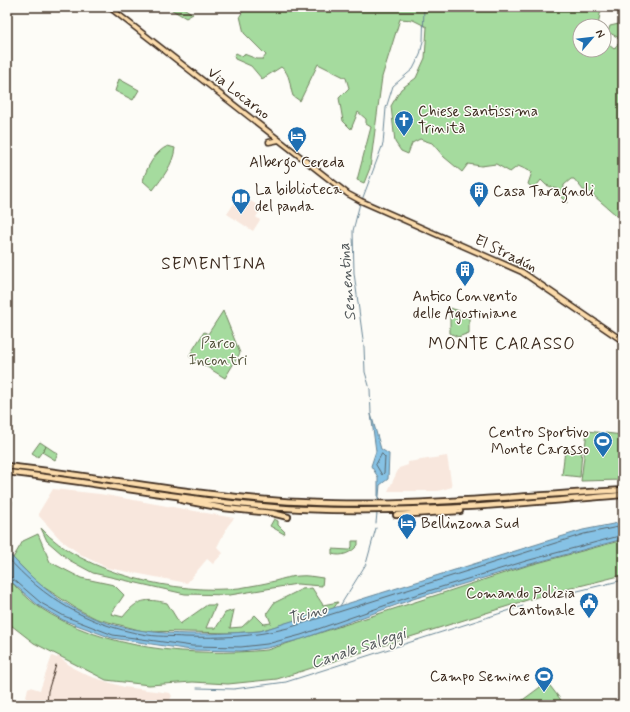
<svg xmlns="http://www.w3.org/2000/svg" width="630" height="712" font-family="Mynerve,sans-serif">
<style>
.built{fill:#f8e7dd}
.green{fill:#a5db9e;stroke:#70825e}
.water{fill:#86c2e5;stroke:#688595}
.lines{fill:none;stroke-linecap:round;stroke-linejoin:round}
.shore{stroke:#59676e;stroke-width:1}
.stream{stroke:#688595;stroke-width:1}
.primary-casing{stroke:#3b2a1e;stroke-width:7}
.highway-casing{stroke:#3b2a1e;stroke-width:8}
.primary{stroke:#fcdcac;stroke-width:4}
.highway{stroke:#fcdcac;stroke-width:4.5}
.rail{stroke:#3b2a1e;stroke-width:1}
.labels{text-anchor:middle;stroke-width:3;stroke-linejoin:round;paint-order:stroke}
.street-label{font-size:15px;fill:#3b2a1e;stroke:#fdfcf7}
.poi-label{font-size:15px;fill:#3b2a1e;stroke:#fdfcf7;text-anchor:start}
.park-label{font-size:15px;fill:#56563e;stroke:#fdfcf7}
.water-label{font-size:16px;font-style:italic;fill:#52585a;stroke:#fdfcf7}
.quarter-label{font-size:17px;letter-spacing:1px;fill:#3b2a1e;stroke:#fdfcf7}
</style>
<rect width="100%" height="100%" fill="#fdfcf7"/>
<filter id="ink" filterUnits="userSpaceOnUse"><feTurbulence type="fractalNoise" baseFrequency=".025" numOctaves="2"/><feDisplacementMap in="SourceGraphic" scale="8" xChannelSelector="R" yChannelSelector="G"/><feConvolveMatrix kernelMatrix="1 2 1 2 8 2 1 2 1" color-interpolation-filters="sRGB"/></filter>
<g filter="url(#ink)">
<!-- built -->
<path class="built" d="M239 196 246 198 262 208 256 217 260 220 253 231 227 214Z
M447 456 452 487 438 491H388L399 468 408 465V462Z
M53 489 100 494 234 518 227 527 217 547 223 553 213 564 207 559 187 583 108 568 83 556 61 540 39 516V512Z
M52 656 57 658 58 656 73 668 89 676 124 687 170 693 172 696 167 705H24L28 688 30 687 40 690Z"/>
<!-- green -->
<path class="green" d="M167 7H182L193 14 186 18Z
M241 7H603L600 14 598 26H580V50H604V41L614 49 619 43V38L608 32 610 26 623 23V221L586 189 584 191 574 179H571L564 185C563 191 567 196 567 203L563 200 557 189 546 185 541 180 534 189 528 184 532 172 518 166 510 172 496 164 481 166 468 164 462 172 444 157 432 143 420 139 412 143 408 154 401 151 395 142 391 106 401 89 416 78 425 58 427 27 413 20 400 19 382 77 370 168 364 183 357 180 371 127 366 124V119L358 112 351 129 343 121 339 98 349 88 346 78 318 64 300 101 293 96C289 85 291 74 281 67L262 79 251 66 235 59 234 56 236 53 242 56 244 54 257 59H263L266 55 244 33 240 16 243 11Z
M119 79 139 90 133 100 115 91Z
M168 146 175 148C173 165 163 177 153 190L143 181C146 169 155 151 168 146Z
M450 308 469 314V333L458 337 450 333Z
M223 311 240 353 225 378 189 356 204 332 208 334Z
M587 431 623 435V480L581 481Z
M40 442 46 446 38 457 32 453Z
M46 446 58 454 55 460 42 452Z
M565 450 582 451 580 477 562 475Z
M7 501H12L11 516 7 520Z
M274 519 278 521V525L285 532 284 534 270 526Z
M41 528C82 574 179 595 239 588 251 586 263 584 275 581 282 579 291 576 299 576 307 575 315 577 323 578L322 586 297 584 230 595 185 594 93 573 69 560 47 541Z
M38 534 50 562 81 578 114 585 124 595 111 614 123 617C137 599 146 598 167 603L180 624 207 605H216L206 628H216L225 613 234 610 230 628 242 627 255 615 264 624 271 623 267 613 274 603 302 589 312 588 323 605 338 602 333 609 260 631 231 633 143 631 97 619 77 609 39 584 13 558 23 541Z
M623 540V575L540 596 277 679 228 684 193 682 149 685 106 680 34 643 7 622V578C17 588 28 599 39 607 103 650 192 657 267 650L526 566Z
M352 541H358V545C351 553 342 557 332 554V549L349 550 352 547Z
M547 682 564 704 516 705Z"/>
<!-- water -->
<path class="water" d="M371 414 381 449 389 454 388 479 380 485 378 507V477L371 466 376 451Z
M623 522V539L527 565 413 599 302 639 267 648 241 651 191 650 112 638 63 620 39 606 7 578V551C31 579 61 605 96 619 145 638 209 635 260 631L544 542 583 530Z"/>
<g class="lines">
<!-- shore -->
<path class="shore" d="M382 454 385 457 384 473 382 475 376 465Z
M7 557C43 598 88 625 142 634 156 637 171 636 185 637 222 638 252 637 288 628L546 546 584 534 623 526
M7 576 11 577 41 603 64 616 113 635 192 646 241 647 267 644 301 635 412 596 526 561 623 535"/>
<!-- stream -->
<path class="stream" d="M362 200 383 144 386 108 393 86 413 69 420 55 423 41 424 7
M360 203 353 231 354 273 364 347 365 372 370 389 371 414
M376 523 377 513
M553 597 623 580
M340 606 366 564 376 528
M197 688 234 689 286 682 523 606
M229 703 230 705"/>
<!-- primary casing -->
<g class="primary-casing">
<path id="primary" d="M109 7 348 194 361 201 522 272 623 341
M269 142 279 140"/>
</g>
<!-- highway casing -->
<g class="highway-casing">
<path id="highway" d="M7 466C105 477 202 497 300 502 408 508 515 496 623 490
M7 472C106 484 204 504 303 509 410 514 516 504 623 495
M181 500 223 508 272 513 288 517
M396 515 460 511"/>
</g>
<!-- primary -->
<use href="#primary" class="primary"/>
<!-- highway -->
<use href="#highway" class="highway"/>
<!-- rail -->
<path class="rail" d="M47 705 48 691 56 665"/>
</g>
</g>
<!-- icons -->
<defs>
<g id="church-pin" transform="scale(1)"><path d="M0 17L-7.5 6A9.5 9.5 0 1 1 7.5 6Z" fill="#1f6fb2" stroke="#fdfcf7"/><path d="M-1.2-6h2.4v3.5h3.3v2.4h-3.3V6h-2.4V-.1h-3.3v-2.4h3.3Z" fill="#fff"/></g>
<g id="hotel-pin" transform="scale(1)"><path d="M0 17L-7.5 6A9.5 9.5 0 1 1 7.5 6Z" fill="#1f6fb2" stroke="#fdfcf7"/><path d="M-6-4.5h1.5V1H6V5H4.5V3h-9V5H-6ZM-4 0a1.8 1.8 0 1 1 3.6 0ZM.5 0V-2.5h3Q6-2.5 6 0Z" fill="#fff"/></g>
<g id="building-pin" transform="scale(1)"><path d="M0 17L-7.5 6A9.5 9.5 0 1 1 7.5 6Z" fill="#1f6fb2" stroke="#fdfcf7"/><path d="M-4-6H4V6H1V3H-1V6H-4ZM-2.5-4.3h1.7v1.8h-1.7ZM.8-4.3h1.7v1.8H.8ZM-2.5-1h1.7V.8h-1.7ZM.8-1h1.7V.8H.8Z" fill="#fff"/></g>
<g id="library-pin" transform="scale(1)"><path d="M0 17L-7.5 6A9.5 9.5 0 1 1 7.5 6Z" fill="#1f6fb2" stroke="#fdfcf7"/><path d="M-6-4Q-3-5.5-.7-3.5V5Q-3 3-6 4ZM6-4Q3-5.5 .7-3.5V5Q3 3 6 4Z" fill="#fff"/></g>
<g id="stadium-pin" transform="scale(1)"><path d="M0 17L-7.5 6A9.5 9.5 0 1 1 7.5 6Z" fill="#1f6fb2" stroke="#fdfcf7"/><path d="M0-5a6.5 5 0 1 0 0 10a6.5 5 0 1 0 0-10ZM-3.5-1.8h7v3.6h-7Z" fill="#fff"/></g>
<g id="civic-pin" transform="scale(1)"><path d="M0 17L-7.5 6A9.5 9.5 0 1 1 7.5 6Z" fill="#1f6fb2" stroke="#fdfcf7"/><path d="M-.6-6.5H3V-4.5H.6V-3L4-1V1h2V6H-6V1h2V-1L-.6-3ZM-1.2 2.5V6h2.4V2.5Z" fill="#fff"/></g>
</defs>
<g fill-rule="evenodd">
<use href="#church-pin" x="404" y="120"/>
<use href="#hotel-pin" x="297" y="136"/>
<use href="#building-pin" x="479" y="191"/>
<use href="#library-pin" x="241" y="198"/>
<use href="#building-pin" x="465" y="270"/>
<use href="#stadium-pin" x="603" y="441"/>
<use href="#hotel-pin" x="407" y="523"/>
<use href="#civic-pin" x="589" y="602"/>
<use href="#stadium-pin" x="544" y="676"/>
</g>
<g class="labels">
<!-- street labels -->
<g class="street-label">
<text transform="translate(239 93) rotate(38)" y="5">Via Locarno</text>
<text transform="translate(506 253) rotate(26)" y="5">El Stradún</text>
</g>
<!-- poi labels -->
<g class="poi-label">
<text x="418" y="116">Chiese Santissima<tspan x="418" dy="17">Trinità</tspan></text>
<text x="297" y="167" text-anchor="middle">Albergo Cereda</text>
<text x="255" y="194">La biblioteca<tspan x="255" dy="17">del panda</tspan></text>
<text x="493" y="196">Casa Taragnoli</text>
<text x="465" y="301" text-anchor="middle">Antico Convento<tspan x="465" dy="17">delle Agostiniane</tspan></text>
<text x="589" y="437" text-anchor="end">Centro Sportivo<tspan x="589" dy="17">Monte Carasso</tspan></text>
<text x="421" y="528">Bellinzona Sud</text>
<text x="575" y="598" text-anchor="end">Comando Polizia<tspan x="575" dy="17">Cantonale</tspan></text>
<text x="530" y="681" text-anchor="end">Campo Semine</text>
</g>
<!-- park labels -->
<g class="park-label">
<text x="218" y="348">Parco<tspan x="218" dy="17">Incontri</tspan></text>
</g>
<!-- water labels -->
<g class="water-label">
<text transform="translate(346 282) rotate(-95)" y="6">Sementina</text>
<text transform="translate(307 613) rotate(-16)" y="6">Ticino</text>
<text transform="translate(358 647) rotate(-18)" y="6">Canale Saleggi</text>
</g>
<!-- quarter labels -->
<g class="quarter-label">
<text x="214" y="269">SEMENTINA</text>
<text x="502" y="349">MONTE CARASSO</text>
</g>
</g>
<!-- margin -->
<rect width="630" height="712" fill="none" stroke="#fdfcf7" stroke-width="24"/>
<rect x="12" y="12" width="606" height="688" fill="none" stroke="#3b2a1e" stroke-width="1.5" filter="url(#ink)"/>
<!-- north arrow -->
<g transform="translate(592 38) rotate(62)"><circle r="19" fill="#fdfcf7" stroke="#afa8a0"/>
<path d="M0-3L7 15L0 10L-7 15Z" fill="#1f6fb2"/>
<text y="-6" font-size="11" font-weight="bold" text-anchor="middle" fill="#3b2a1e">N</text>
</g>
</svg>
